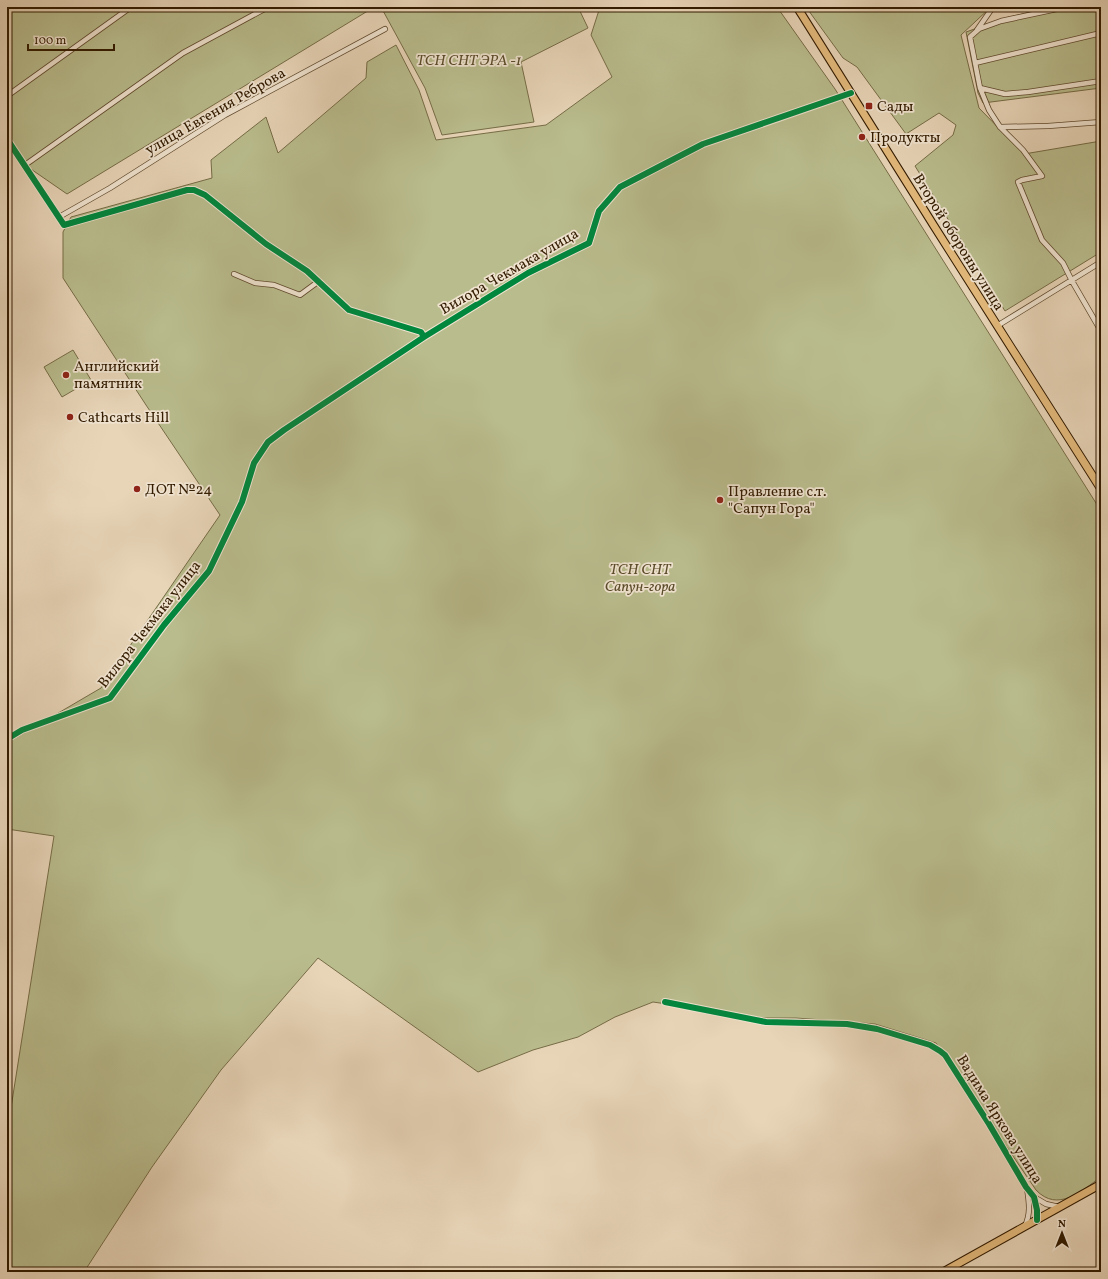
<svg xmlns="http://www.w3.org/2000/svg" width="1108" height="1279" font-family="Vollkorn,serif">
<style>
.green{fill:#b9bc8d;stroke:#766c46}
.lines{fill:none;stroke-linecap:round;stroke-linejoin:round}
.minor-casing{stroke:#604a2e;stroke-width:6}
.primary-casing{stroke:#321b00;stroke-width:9}
.minor{stroke:#f0e4d1;stroke-width:4.5}
.primary{stroke:#e4ba7c;stroke-width:7}
.cycleway-casing{stroke:#f0e4d1;stroke-width:8}
.cycleway{stroke:#00873e;stroke-width:6}
.poi-dot{fill:#8f2418;stroke:#f0e4d1;stroke-width:1.5}
.labels{text-anchor:middle;stroke-width:3.5;stroke-linejoin:round;paint-order:stroke}
.park-label{font-size:15px;font-style:italic;fill:#5a4b2a;stroke:#f0e4d1}
.poi-label{font-size:15px;fill:#321b00;stroke:#f0e4d1;text-anchor:start}
.street-label{font-size:15px;fill:#321b00;stroke:#f0e4d1}
</style>
<rect width="100%" height="100%" fill="#e8d5b8"/>
<filter id="stains"><feTurbulence type="fractalNoise" baseFrequency=".005" numOctaves="4"/><feColorMatrix values="0 0 0 0 .2 0 0 0 0 .09 0 0 0 0 .02 0 0 0 .5 -.17"/></filter>
<radialGradient id="worn" r=".72"><stop offset=".6" stop-color="#630" stop-opacity="0"/><stop offset="1" stop-color="#630" stop-opacity=".3"/></radialGradient>
<!-- green -->
<path class="green" d="M7 7H370L371 9 67 194 25 165 7 146Z
M381 7H578L588 28 521 62 534 122 442 135 425 88Z
M600 7H777L835 89 1101 511V1177C1081 1191 1058 1213 1036 1190L936 1043 875 1024 796 1018H763L653 1002 615 1017 578 1037 533 1050 478 1072 318 958 221 1070 152 1167 84 1272H7V1133L54 836 7 829V743L101 688 220 515 146 405 63 278V232L71 217 212 178 211 160 266 117 278 153 366 78 367 62 396 45 419 90 436 140 546 125 612 77 591 35Z
M806 7H991L961 35 979 108 1024 154 1101 141V252L1005 311 915 166 953 135 956 125 939 113 906 134 857 67 843 58Z
M1051 7H1101V88L983 103 978 93 966 32 1006 18Z
M73 350 91 380 62 397 44 367Z"/>
<g class="lines">
<!-- minor casing -->
<g class="minor-casing">
<path id="minor" d="M1066 7 1001 21 979 29 970 37 980 88 989 110 1000 127 1023 150 1042 176 1022 180 1018 182 1042 240 1063 263 1072 281 1101 331
M1100 7 1101 10
M977 30 993 7
M975 63 1101 33
M980 88 1005 94 1028 92 1101 81
M7 96 131 7
M1000 127 1048 126 1101 122
M7 139 64 225 187 190H194L205 195 266 244 307 271 349 310 421 332 424 337
M25 165 183 53 268 7
M59 217 110 188 225 115 385 29
M234 274 255 283 274 285 300 295 319 281
M997 326 1101 262
M7 739 22 730 110 698 164 625 209 571 242 502 254 463 268 442 284 430 424 337 528 273 589 243 599 211 620 187 703 144 851 93
M665 1002 766 1022 847 1024 877 1029 930 1045 940 1051 945 1055 989 1124 1026 1187 1034 1197 1037 1210V1220
M1034 1197 1046 1204 1059 1207
M1025 1226C1031 1213 1029 1202 1027 1188"/>
</g>
<!-- primary casing -->
<g class="primary-casing">
<path id="primary" d="M797 7 934 226 1101 489
M943 1272 1101 1184"/>
</g>
<!-- minor -->
<use href="#minor" class="minor"/>
<!-- primary -->
<use href="#primary" class="primary"/>
<!-- cycleway casing -->
<g class="cycleway-casing">
<path id="cycleway" d="M7 139 64 225 187 190H194L205 195 266 244 307 271 349 310 421 332 424 337
M7 739 22 730 110 698 164 625 209 571 242 502 254 463 268 442 284 430 424 337 528 273 589 243 599 211 620 187 703 144 851 93
M665 1002 766 1022 847 1024 877 1029 930 1045 940 1051 945 1055 989 1124 1026 1187 1034 1197 1037 1210V1220"/>
</g>
<!-- cycleway -->
<use href="#cycleway" class="cycleway"/>
</g>
<!-- markers -->
<g class="poi-dot">
<rect x="865" y="102" width="8" height="8" rx="2"/>
<circle cx="862" cy="137" r="4"/>
<circle cx="66" cy="375" r="4"/>
<circle cx="70" cy="417" r="4"/>
<circle cx="137" cy="489" r="4"/>
<circle cx="720" cy="500" r="4"/>
</g>
<g class="labels">
<!-- park labels -->
<g class="park-label">
<text x="469" y="65">ТСН СНТ ЭРА -1</text>
<text x="640" y="574">ТСН СНТ<tspan x="640" dy="17">Сапун-гора</tspan></text>
</g>
<!-- poi labels -->
<g class="poi-label">
<text x="877" y="111">Сады</text>
<text x="870" y="142">Продукты</text>
<text x="74" y="371">Английский<tspan x="74" dy="17">памятник</tspan></text>
<text x="78" y="422">Cathcarts Hill</text>
<text x="145" y="494">ДОТ №24</text>
<text x="728" y="496">Правление с.т.<tspan x="728" dy="17">"Сапун Гора"</tspan></text>
</g>
<!-- street labels -->
<g class="street-label">
<text transform="translate(215 111) rotate(-30)" y="5">улица Евгения Реброва</text>
<text transform="translate(959 242) rotate(58)" y="5">Второй обороны улица</text>
<text transform="translate(509 271) rotate(-30)" y="5">Вилора Чекмака улица</text>
<text transform="translate(149 624) rotate(-52)" y="5">Вилора Чекмака улица</text>
<text transform="translate(1000 1119) rotate(58)" y="5">Вадима Яркова улица</text>
</g>
</g>
<!-- margin -->
<rect width="1108" height="1279" fill="none" stroke="#e8d5b8" stroke-width="24"/>
<rect x="8" y="8" width="1092" height="1263" fill="none" stroke="#321b00" stroke-width="2"/>
<rect x="12" y="12" width="1084" height="1255" fill="none" stroke="#321b00"/>
<!-- north arrow -->
<g transform="translate(1062 1233)" stroke="#f0e4d1" stroke-width="3" paint-order="stroke">
<path d="M0-3L7 15L0 10L-7 15Z" fill="#321b00"/>
<text y="-6" font-size="11" font-weight="bold" text-anchor="middle" fill="#321b00">N</text>
</g>
<!-- scale -->
<path d="M28 44v6h86v-6" fill="none" stroke="#321b00" stroke-width="2"/>
<text x="34" y="44" font-size="12" fill="#321b00" stroke="#f0e4d1" stroke-width="3" paint-order="stroke">100 m</text>
<rect width="100%" height="100%" filter="url(#stains)"/>
<rect width="100%" height="100%" fill="url(#worn)"/>
</svg>
